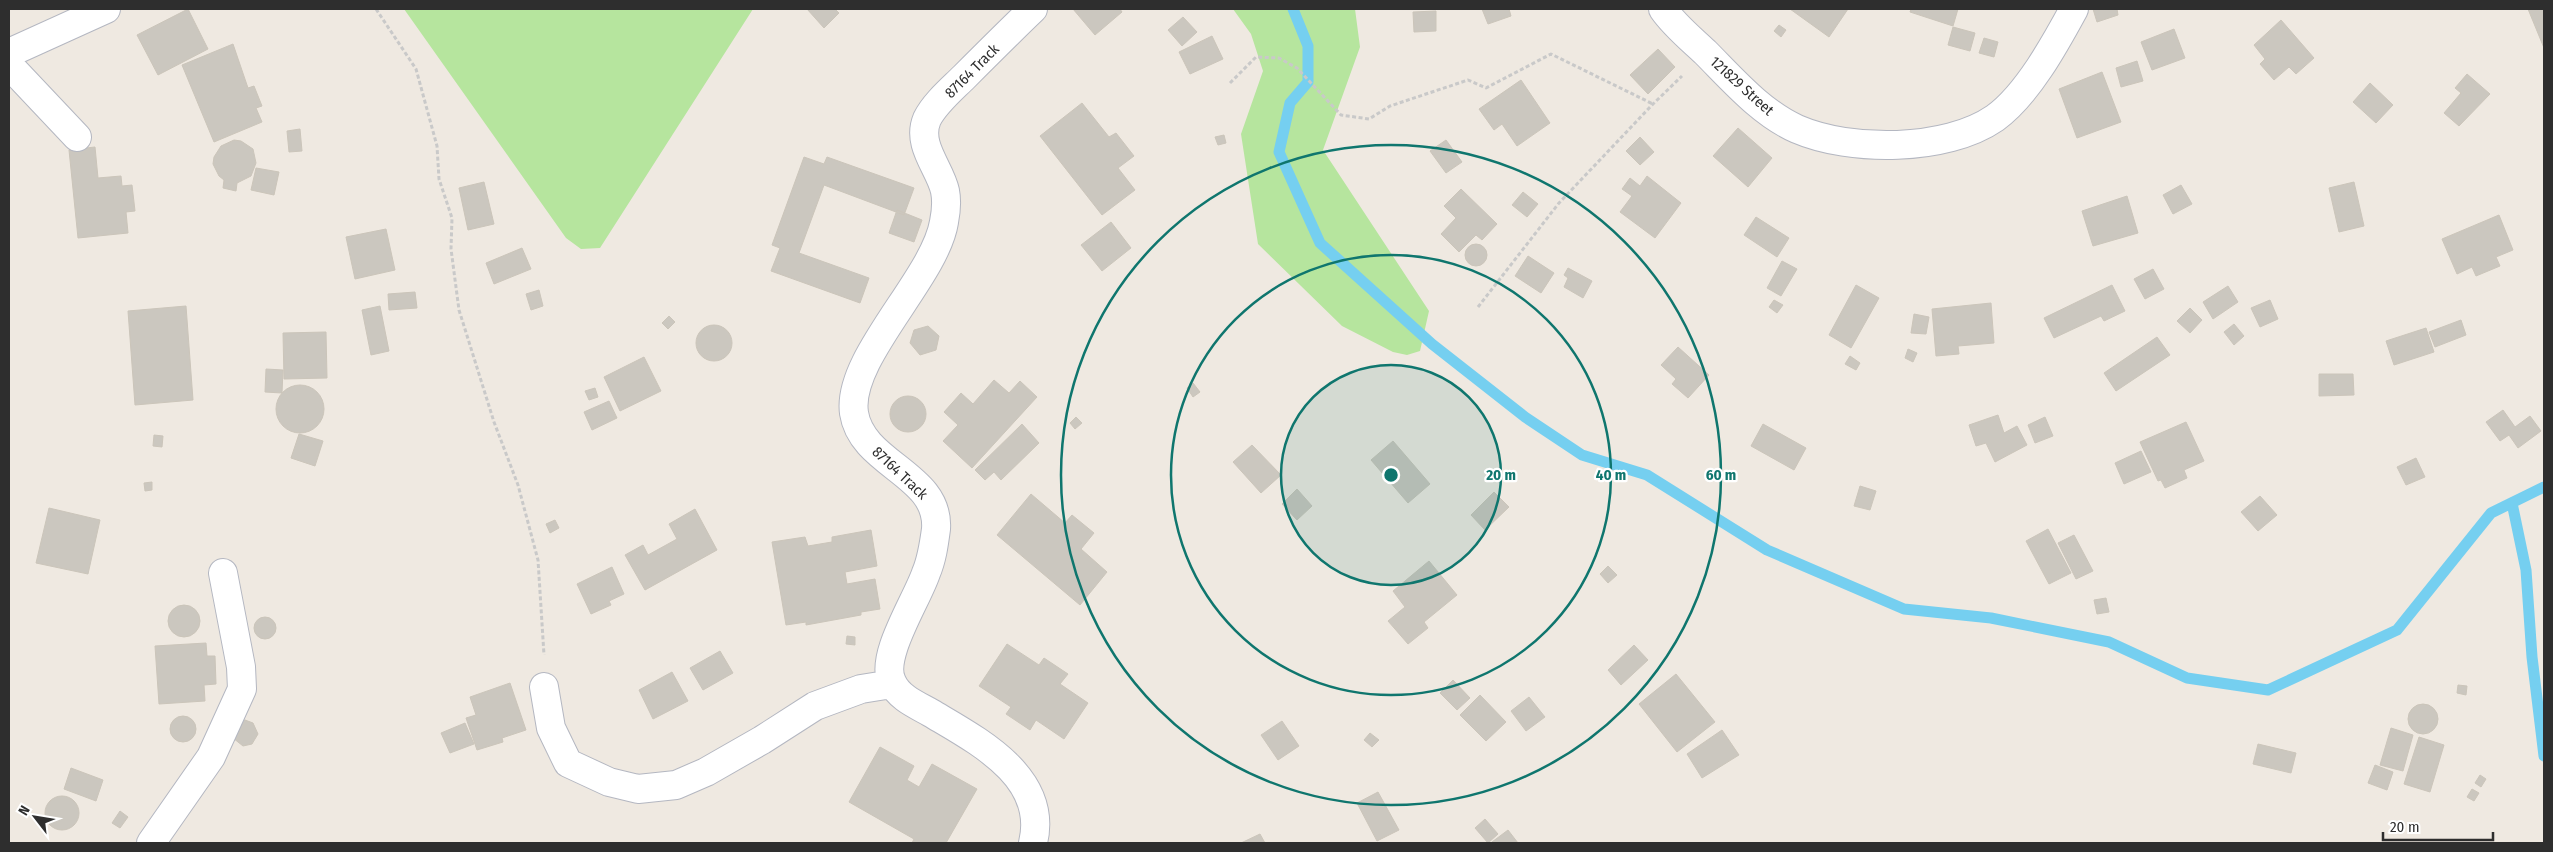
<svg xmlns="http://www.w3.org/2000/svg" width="2553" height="852" font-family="'Fira Sans Condensed',sans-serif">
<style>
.green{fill:#b6e59e}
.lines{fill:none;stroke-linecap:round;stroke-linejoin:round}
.stream{stroke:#75cff0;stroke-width:11}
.building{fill:#cbc7bf;stroke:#cbc5ba}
.minor-casing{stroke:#b4b7c1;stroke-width:30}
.path{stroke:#c9c9c9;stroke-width:3;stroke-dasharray:4 2.5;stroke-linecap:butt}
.minor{stroke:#fff;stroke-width:28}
.ring{fill:none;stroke:#0f766e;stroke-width:2.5}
.labels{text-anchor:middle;stroke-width:4.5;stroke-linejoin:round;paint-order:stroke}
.street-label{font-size:15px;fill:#2e2e2e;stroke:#fff}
.centre{fill:#0f766e;stroke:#fff;stroke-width:2.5}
.ring-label{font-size:15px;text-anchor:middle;font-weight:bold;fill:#0f766e;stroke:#fff;stroke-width:4.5;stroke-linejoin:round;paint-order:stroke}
</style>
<rect width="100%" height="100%" fill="#efe9e1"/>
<!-- green -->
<path class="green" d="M404 9H753L600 248 581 249 566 238Z
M1233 9H1355L1360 47 1323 150 1429 311 1420 351 1407 355 1393 352 1342 326 1258 244 1241 134 1263 71 1251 34Z"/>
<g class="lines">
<!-- stream -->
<path class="stream" d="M1293 9 1308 46V82L1290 103 1279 152 1320 243 1432 344 1525 417 1582 455 1647 475 1767 550 1904 609 1991 618 2109 642 2187 678 2268 690 2397 630 2491 513 2544 487
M2512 503 2526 570 2532 657 2544 756"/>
</g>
<!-- building -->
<path class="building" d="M188 9 208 49 158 75 137 35Z
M807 9H835L839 13 824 28Z
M1073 9H1120L1122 12 1095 35Z
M1482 9H1509L1511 16 1488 24Z
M1790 9H1848L1829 37Z
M1911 9H1958L1953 26 1910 12Z
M2093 9H2117L2118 15 2097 22Z
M2528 9H2544V48Z
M1436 11V31L1414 32 1413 12Z
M1183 17 1197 32 1182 46 1168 30Z
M2281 20 2314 58 2296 74 2289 67 2274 80 2260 64 2265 59 2254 45Z
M1779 25 1786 30 1781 37 1774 31Z
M1953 27 1975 33 1970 51 1948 45Z
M2174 29 2185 58 2152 70 2141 42Z
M1212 36 1223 59 1190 74 1179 52Z
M1984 38 1998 42 1994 57 1979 53Z
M233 44 248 88 254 86 262 106 256 108 262 122 214 142 182 65Z
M1658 49 1675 67 1648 94 1630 75Z
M2137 61 2143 81 2121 87 2116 68Z
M2102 72 2121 122 2077 138 2059 89Z
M2467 74 2490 94 2459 126 2444 113 2461 93 2455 88Z
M1521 80 1550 123 1517 146 1502 124 1494 130 1479 109Z
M2370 83 2393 105 2376 123 2353 102Z
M1082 103 1109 137 1116 133 1134 156 1118 168 1135 190 1102 215 1040 136Z
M1738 128 1772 158 1748 187 1713 156Z
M300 129 302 151 289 152 287 131Z
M1224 135 1226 143 1218 145 1215 137Z
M1640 137 1654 152 1640 165 1626 151Z
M234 140 241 141 253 149 256 163 251 176 237 183 236 191 223 188 224 180 219 176 213 164 214 157 221 146Z
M1446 140 1462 162 1446 173 1430 151Z
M95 147 98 178 121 176 122 186 132 185 135 211 126 212 128 233 78 238 69 150Z
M804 157 824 164 827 157 914 188 904 215 824 185 799 253 869 278 860 303 771 271 780 248 772 245Z
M256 168 279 172 274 195 251 190Z
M1647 176 1681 203 1655 238 1620 212 1632 196 1622 189 1630 178 1640 186Z
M484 182 494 224 468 230 459 188Z
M2354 182 2364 226 2339 232 2329 188Z
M2181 185 2192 204 2173 214 2163 195Z
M1461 189 1497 224 1482 240 1476 235 1459 252 1441 234 1456 218 1444 206Z
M1523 192 1538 204 1527 217 1512 205Z
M2127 196 2138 233 2093 246 2082 211Z
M897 210 922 220 914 242 889 233Z
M2499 215 2513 250 2496 257 2500 266 2476 276 2472 267 2457 274 2442 239Z
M1756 217 1789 238 1777 257 1744 235Z
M1111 222 1131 248 1102 271 1081 245Z
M386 229 395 270 355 279 346 237Z
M1465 255a11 11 0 1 1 22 0a11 11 0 1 1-22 0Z
M522 248 531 269 494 284 486 263Z
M1528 256 1554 273 1541 293 1515 276Z
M1782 261 1797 269 1781 296 1767 288Z
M1568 268 1592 281 1583 298 1564 287 1568 278 1564 275Z
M2153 269 2164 289 2145 299 2134 279Z
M1856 285 1879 298 1851 348 1829 335Z
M2112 285 2125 311 2104 321 2101 316 2054 338 2044 318Z
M2228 286 2238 302 2213 319 2203 302Z
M539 290 543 306 531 310 526 294Z
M415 292 417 308 389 310 388 294Z
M1774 300 1783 305 1777 313 1769 307Z
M2270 300 2278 319 2260 327 2251 308Z
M1991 303 1994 343 1958 346 1959 354 1936 356 1932 309Z
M186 306 193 400 135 405 128 311Z
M380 306 389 351 371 355 362 310Z
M2190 308 2202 320 2190 333 2177 321Z
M1914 314 1929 317 1926 334 1911 333Z
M669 316 675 322 668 329 662 323Z
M2461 320 2466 335 2435 347 2429 332Z
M2234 324 2244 336 2234 345 2224 332Z
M696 343a18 18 0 1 1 36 0a18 18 0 1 1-36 0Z
M928 326 939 336 936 350 920 355 910 343 914 330Z
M2426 328 2434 352 2394 365 2386 341Z
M326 332 327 378 284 379 283 333Z
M2157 337 2170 355 2116 391 2104 373Z
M1678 347 1709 375 1688 398 1672 384 1676 379 1661 365Z
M1908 349 1917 353 1913 362 1905 358Z
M1850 356 1860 363 1856 370 1845 364Z
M644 357 661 391 620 411 604 377Z
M266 369 283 370 282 393 265 392Z
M2319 374H2353L2354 395 2319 396Z
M994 380 1009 393 1020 381 1037 397 972 468 943 441 958 425 944 412 961 393 973 404Z
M1193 383 1200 392 1193 397 1187 388Z
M276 409a24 24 0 1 1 48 0a24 24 0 1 1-48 0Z
M595 388 598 397 589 400 585 391Z
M890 414a18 18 0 1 1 36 0a18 18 0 1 1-36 0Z
M609 401 617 418 592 430 584 412Z
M2503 410 2515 427 2530 416 2541 431 2518 448 2509 435 2500 441 2486 422Z
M1998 415 2004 433 2017 426 2027 445 1995 462 1986 443 1976 446 1969 425Z
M1076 417 1082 423 1075 429 1070 423Z
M2045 417 2053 436 2035 443 2028 425Z
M2186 422 2204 461 2184 470 2187 478 2165 488 2161 480 2158 481 2140 442Z
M1022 424 1039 443 1001 480 994 472 985 480 975 470Z
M1763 424 1806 448 1794 470 1751 446Z
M299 434 323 441 315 466 291 458Z
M154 435 163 436 162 447 153 446Z
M1393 441 1430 484 1408 503 1371 460Z
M1252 445 1281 475 1261 493 1233 462Z
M2141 451 2151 472 2124 484 2115 463Z
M2416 458 2425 477 2406 485 2397 467Z
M152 482V490L145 491 144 483Z
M1860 486 1876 491 1870 510 1854 506Z
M1297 489 1312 506 1297 520 1282 504Z
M1494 492 1509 507 1485 530 1471 515Z
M1031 494 1065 523 1072 515 1094 533 1081 549 1107 572 1080 605 997 535Z
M2260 496 2277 515 2258 531 2241 512Z
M49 508 100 520 88 574 36 563Z
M695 509 717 550 645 590 625 555 643 545 648 555 677 539 669 524Z
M555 520 559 528 550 533 546 524Z
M2048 529 2071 573 2049 584 2026 541Z
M871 530 877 566 845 572 847 584 875 579 880 609 861 612V615L806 625V622L786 625 772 542 805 537 808 546 832 542V537Z
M2074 535 2093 571 2076 579 2058 543Z
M1429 561 1457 595 1424 622 1428 628 1408 644 1388 621 1405 607 1393 591Z
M1608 566 1617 575 1608 583 1600 574Z
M612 567 624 594 609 601 611 605 591 614 577 584Z
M2106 598 2109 612 2097 614 2094 600Z
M168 621a16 16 0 1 1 32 0a16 16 0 1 1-32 0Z
M254 628a11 11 0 1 1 22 0a11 11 0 1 1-22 0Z
M847 636 855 637V645L846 644Z
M206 643 207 656H215L216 684 204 685 205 701 159 704 155 646Z
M1007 644 1039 665 1044 658 1068 674 1060 684 1088 703 1064 739 1036 720 1030 730 1006 714 1011 707 979 686Z
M1634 645 1648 660 1621 685 1608 670Z
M720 651 733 673 703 690 690 668Z
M672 672 688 701 653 719 639 690Z
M1676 674 1715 722 1677 752 1639 704Z
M1453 680 1470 698 1457 710 1440 693Z
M510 683 526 730 502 738 503 742 477 750 466 718 476 715 470 697Z
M2458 685 2467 686 2466 695 2457 693Z
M1480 695 1506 722 1486 741 1460 715Z
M1529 697 1545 717 1526 731 1511 711Z
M2408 719a15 15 0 1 1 30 0a15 15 0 1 1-30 0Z
M170 729a13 13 0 1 1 26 0a13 13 0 1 1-26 0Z
M245 720 253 723 258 734 252 744 243 746 233 738 241 721Z
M1282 721 1299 746 1278 760 1261 735Z
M465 723 474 744 450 753 441 733Z
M2391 728 2413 735 2403 771 2380 765Z
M1722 730 1739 755 1702 778 1687 754Z
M1370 733 1379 740 1372 747 1364 740Z
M2419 737 2444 745 2430 792 2404 784Z
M2258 744 2296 753 2291 773 2253 764Z
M880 747 914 766 907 780 919 787 932 764 977 789 946 843H912L914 839 849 802Z
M2375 765 2393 772 2387 790 2368 783Z
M71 768 103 780 96 801 64 789Z
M2480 775 2486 779 2481 787 2475 783Z
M2472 789 2479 793 2474 801 2467 797Z
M1378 792 1399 830 1377 841 1357 803Z
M45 813a17 17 0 1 1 34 0a17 17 0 1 1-34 0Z
M120 811 128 817 120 828 112 823Z
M1485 819 1498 834 1488 843 1475 828Z
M1508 830 1518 843H1493L1492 842Z
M1260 834 1265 843H1241Z"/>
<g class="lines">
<!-- minor casing -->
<g class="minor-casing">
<path id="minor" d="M1663 9C1674 25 1690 38 1705 52 1732 79 1761 113 1797 129 1850 152 1946 152 1995 118 2027 95 2055 44 2074 9
M9 53 106 9
M9 65 77 137
M544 687 551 728 568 763 609 782 638 789 676 785 706 772 762 740 815 706 861 689 892 684
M151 843 211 757 242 689 241 667 223 573
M1033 843C1049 777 978 741 931 713 917 705 899 698 892 682 879 657 917 600 926 573 932 559 934 544 936 529 940 474 862 465 854 413 846 358 935 278 944 222 946 212 947 201 945 191 940 168 916 145 927 119 935 103 952 89 964 77 987 54 1010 31 1033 9"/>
</g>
<!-- path -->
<path class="path" d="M376 9 416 69 437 146 439 179 452 218 451 249 459 310 494 422 518 485 538 560 544 655
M1230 83 1256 57 1279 58 1297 68 1341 115 1369 119 1390 106 1468 80 1486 88 1551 54 1653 104
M1478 307 1559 203 1653 104 1682 76"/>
<!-- minor -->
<use href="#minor" class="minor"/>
</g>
<!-- distance rings -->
<circle cx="1391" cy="475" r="110" fill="#0f766e" fill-opacity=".12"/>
<g class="ring">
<circle cx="1391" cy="475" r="110"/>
<circle cx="1391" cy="475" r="220"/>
<circle cx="1391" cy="475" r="330"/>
</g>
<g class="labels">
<!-- street labels -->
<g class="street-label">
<text transform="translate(972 71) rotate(-45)" y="5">87164 Track</text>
<text transform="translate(1742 86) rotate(42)" y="5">121829 Street</text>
<text transform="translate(900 473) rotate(43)" y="5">87164 Track</text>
</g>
</g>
<circle cx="1391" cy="475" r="8" class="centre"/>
<g class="ring-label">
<text x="1501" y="480">20 m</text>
<text x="1611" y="480">40 m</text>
<text x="1721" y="480">60 m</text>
</g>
<!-- border -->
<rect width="2553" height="852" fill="none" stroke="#2e2e2e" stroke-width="20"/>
<!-- north arrow -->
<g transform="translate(35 817) rotate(301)" stroke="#ffffff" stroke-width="4" paint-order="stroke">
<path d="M0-4L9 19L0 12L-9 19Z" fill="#2e2e2e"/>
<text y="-8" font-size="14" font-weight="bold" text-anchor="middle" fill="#2e2e2e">N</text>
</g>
<!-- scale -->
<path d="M2383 832v8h110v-8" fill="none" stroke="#2e2e2e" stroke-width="2.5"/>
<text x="2390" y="832" font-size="15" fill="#2e2e2e" stroke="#ffffff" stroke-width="4" paint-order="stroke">20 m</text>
</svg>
